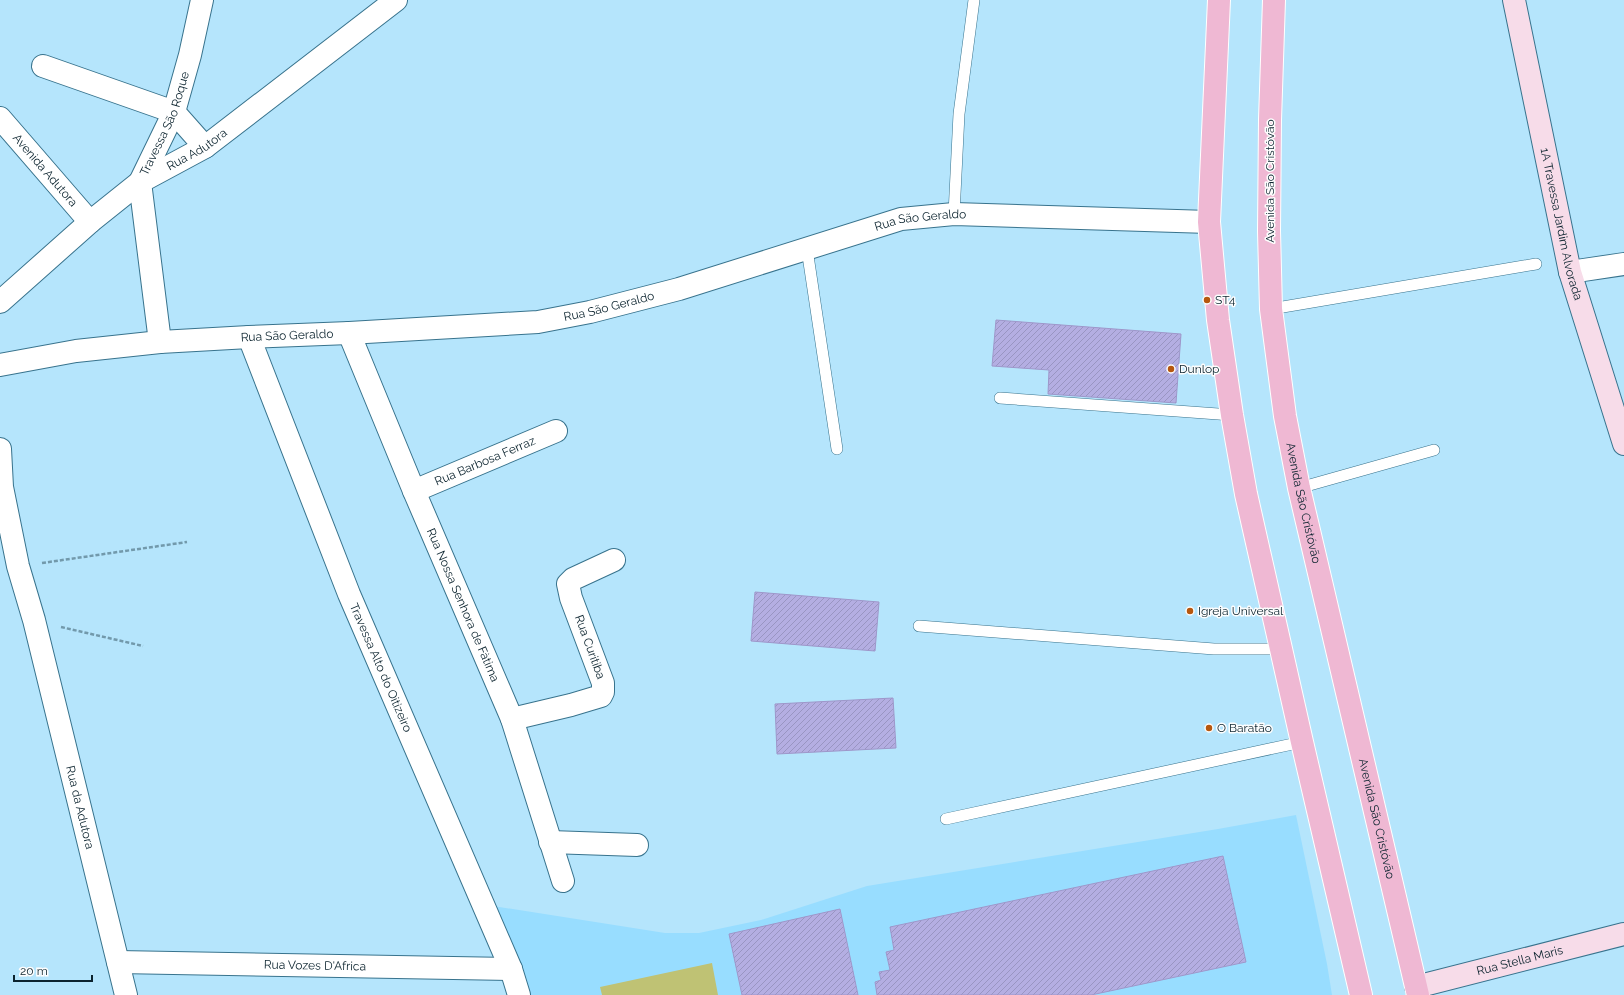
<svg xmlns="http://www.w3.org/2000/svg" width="1624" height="995" font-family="Raleway,sans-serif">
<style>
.built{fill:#98ddff}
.green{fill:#bfc274}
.building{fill:url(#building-hatch);stroke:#9e97ca}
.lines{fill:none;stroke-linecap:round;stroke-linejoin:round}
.lane-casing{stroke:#38738d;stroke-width:12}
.street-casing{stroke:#38738d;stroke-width:24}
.secondary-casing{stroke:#38738d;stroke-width:24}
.primary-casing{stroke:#fff;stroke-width:24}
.path{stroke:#7299ab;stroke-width:2.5;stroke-dasharray:4 2;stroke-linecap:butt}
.lane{stroke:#fff;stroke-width:11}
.street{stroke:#fff;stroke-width:22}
.secondary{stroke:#f7dce9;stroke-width:22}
.primary{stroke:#efb8d3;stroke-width:22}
.poi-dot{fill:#b6570e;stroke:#fdfdfd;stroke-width:1.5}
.labels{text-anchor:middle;stroke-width:3;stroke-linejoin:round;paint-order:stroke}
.street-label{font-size:12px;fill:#0b232e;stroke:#fdfdfd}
.poi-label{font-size:12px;fill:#0b232e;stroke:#fdfdfd;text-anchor:start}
</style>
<defs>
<pattern id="building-hatch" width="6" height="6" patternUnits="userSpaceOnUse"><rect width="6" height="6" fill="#b4aee2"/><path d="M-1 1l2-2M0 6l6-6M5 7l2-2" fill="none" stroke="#9995c2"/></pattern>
</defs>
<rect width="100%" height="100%" fill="#b5e5fc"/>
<!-- built -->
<path class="built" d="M1296 815 1327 964 1332 995H529L493 906 665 933H699L761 920 867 886 1218 829Z"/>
<!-- green -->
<path class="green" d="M712 963 718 995H602L600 987Z"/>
<!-- building -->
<path class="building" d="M996 320 1181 334 1176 403 1048 394 1049 370 992 366Z
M755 592 879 602 875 651 751 641Z
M893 698 896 748 777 754 775 704Z
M1223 856 1246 962 1091 995H877L875 982 881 980 879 972 890 970 886 952 894 950 890 927Z
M840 909 858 995H742L729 934Z"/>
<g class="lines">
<!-- lane casing -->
<g class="lane-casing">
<path id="lane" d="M954 214 959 114 974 0
M807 249 837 449
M1271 309 1536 264
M1000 398 1232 415
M1299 488 1434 450
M919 626 1214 649H1280
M946 819 1302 742"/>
</g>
<!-- street casing -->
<g class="street-casing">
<g id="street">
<path d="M43 66 174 112 205 147"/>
<path id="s1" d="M0 118 90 222"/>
<path d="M1570 272 1624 264"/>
<path id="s2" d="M0 302 90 222 140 182 205 147 396 0"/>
<path id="s3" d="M349 333 414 491 512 719 563 881"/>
<path id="s4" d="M249 337 349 594 511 969 519 995"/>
<path id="s5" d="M160 342 140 182 174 112 190 55 202 0"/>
<path id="s6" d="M0 365 76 351 160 342 249 337 349 333 538 322 590 312 679 289 901 219 954 214 1209 222"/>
<path id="s7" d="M0 449 2 487 18 566 34 620 126 995"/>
<path id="s8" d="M414 491 556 431"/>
<path d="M512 719 571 705 601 696 603 692V683L571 598 568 584 573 579 614 560"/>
<path d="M550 842 637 845"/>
<path id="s9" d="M118 962 511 969"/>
</g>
</g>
<!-- secondary casing -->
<g class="secondary-casing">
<g id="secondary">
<path id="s10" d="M1514 0 1570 272 1624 444"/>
<path id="s11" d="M1416 987 1624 934"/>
</g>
</g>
<!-- primary casing -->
<g class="primary-casing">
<g id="primary">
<path d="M1219 0 1209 222 1218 320 1232 415 1246 494 1302 742 1361 995"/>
<path id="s12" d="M1274 0 1270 120 1269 231 1271 309 1285 416 1299 488 1418 995"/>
</g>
</g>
<!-- path -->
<path class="path" d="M42 563 187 542
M61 627 143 646"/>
<!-- lane -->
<use href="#lane" class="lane"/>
<!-- street -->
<use href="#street" class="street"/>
<!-- secondary -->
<use href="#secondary" class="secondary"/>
<!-- primary -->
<use href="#primary" class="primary"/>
</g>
<!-- markers -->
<g class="poi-dot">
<circle cx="1207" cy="300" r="4"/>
<circle cx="1171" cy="369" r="4"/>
<circle cx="1190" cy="611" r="4"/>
<circle cx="1209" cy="728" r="4"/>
</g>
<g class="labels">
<!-- street labels -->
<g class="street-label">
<text dy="4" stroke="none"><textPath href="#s5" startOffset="225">Travessa São Roque</textPath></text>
<text dy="4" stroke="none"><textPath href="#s2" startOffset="250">Rua Adutora</textPath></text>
<text dy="4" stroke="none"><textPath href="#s1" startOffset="69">Avenida Adutora</textPath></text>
<text transform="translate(1270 181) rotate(-90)" y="4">Avenida São Cristóvão</text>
<text dy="4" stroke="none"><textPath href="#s6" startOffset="937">Rua São Geraldo</textPath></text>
<text dy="4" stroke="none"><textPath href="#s10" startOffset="229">1A Travessa Jardim Alvorada</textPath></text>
<text dy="4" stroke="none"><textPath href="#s6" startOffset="613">Rua São Geraldo</textPath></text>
<text dy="4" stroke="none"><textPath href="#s6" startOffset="289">Rua São Geraldo</textPath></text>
<text dy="4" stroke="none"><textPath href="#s8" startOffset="77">Rua Barbosa Ferraz</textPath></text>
<text dy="4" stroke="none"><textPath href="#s12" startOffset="506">Avenida São Cristóvão</textPath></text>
<text dy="4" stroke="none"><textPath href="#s3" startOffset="295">Rua Nossa Senhora de Fàtima</textPath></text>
<text transform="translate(590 647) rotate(70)" y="4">Rua Curitiba</text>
<text dy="4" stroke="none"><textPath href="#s4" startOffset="356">Travessa Alto do Oitizeiro</textPath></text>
<text dy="4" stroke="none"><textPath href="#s7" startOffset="368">Rua da Adutora</textPath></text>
<text dy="4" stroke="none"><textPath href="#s12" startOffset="830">Avenida São Cristóvão</textPath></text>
<text dy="4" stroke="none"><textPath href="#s11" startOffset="107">Rua Stella Maris</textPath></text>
<text dy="4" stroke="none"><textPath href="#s9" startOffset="197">Rua Vozes D'Africa</textPath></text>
</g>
<!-- poi labels -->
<g class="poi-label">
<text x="1215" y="304">ST4</text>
<text x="1179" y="373">Dunlop</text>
<text x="1198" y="615">Igreja Universal</text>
<text x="1217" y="732">O Baratão</text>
</g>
</g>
<!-- scale -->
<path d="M14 975v6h78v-6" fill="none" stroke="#0b232e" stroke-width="2"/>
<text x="20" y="975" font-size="12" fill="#0b232e" stroke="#fdfdfd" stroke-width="3" paint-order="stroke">20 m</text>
</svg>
